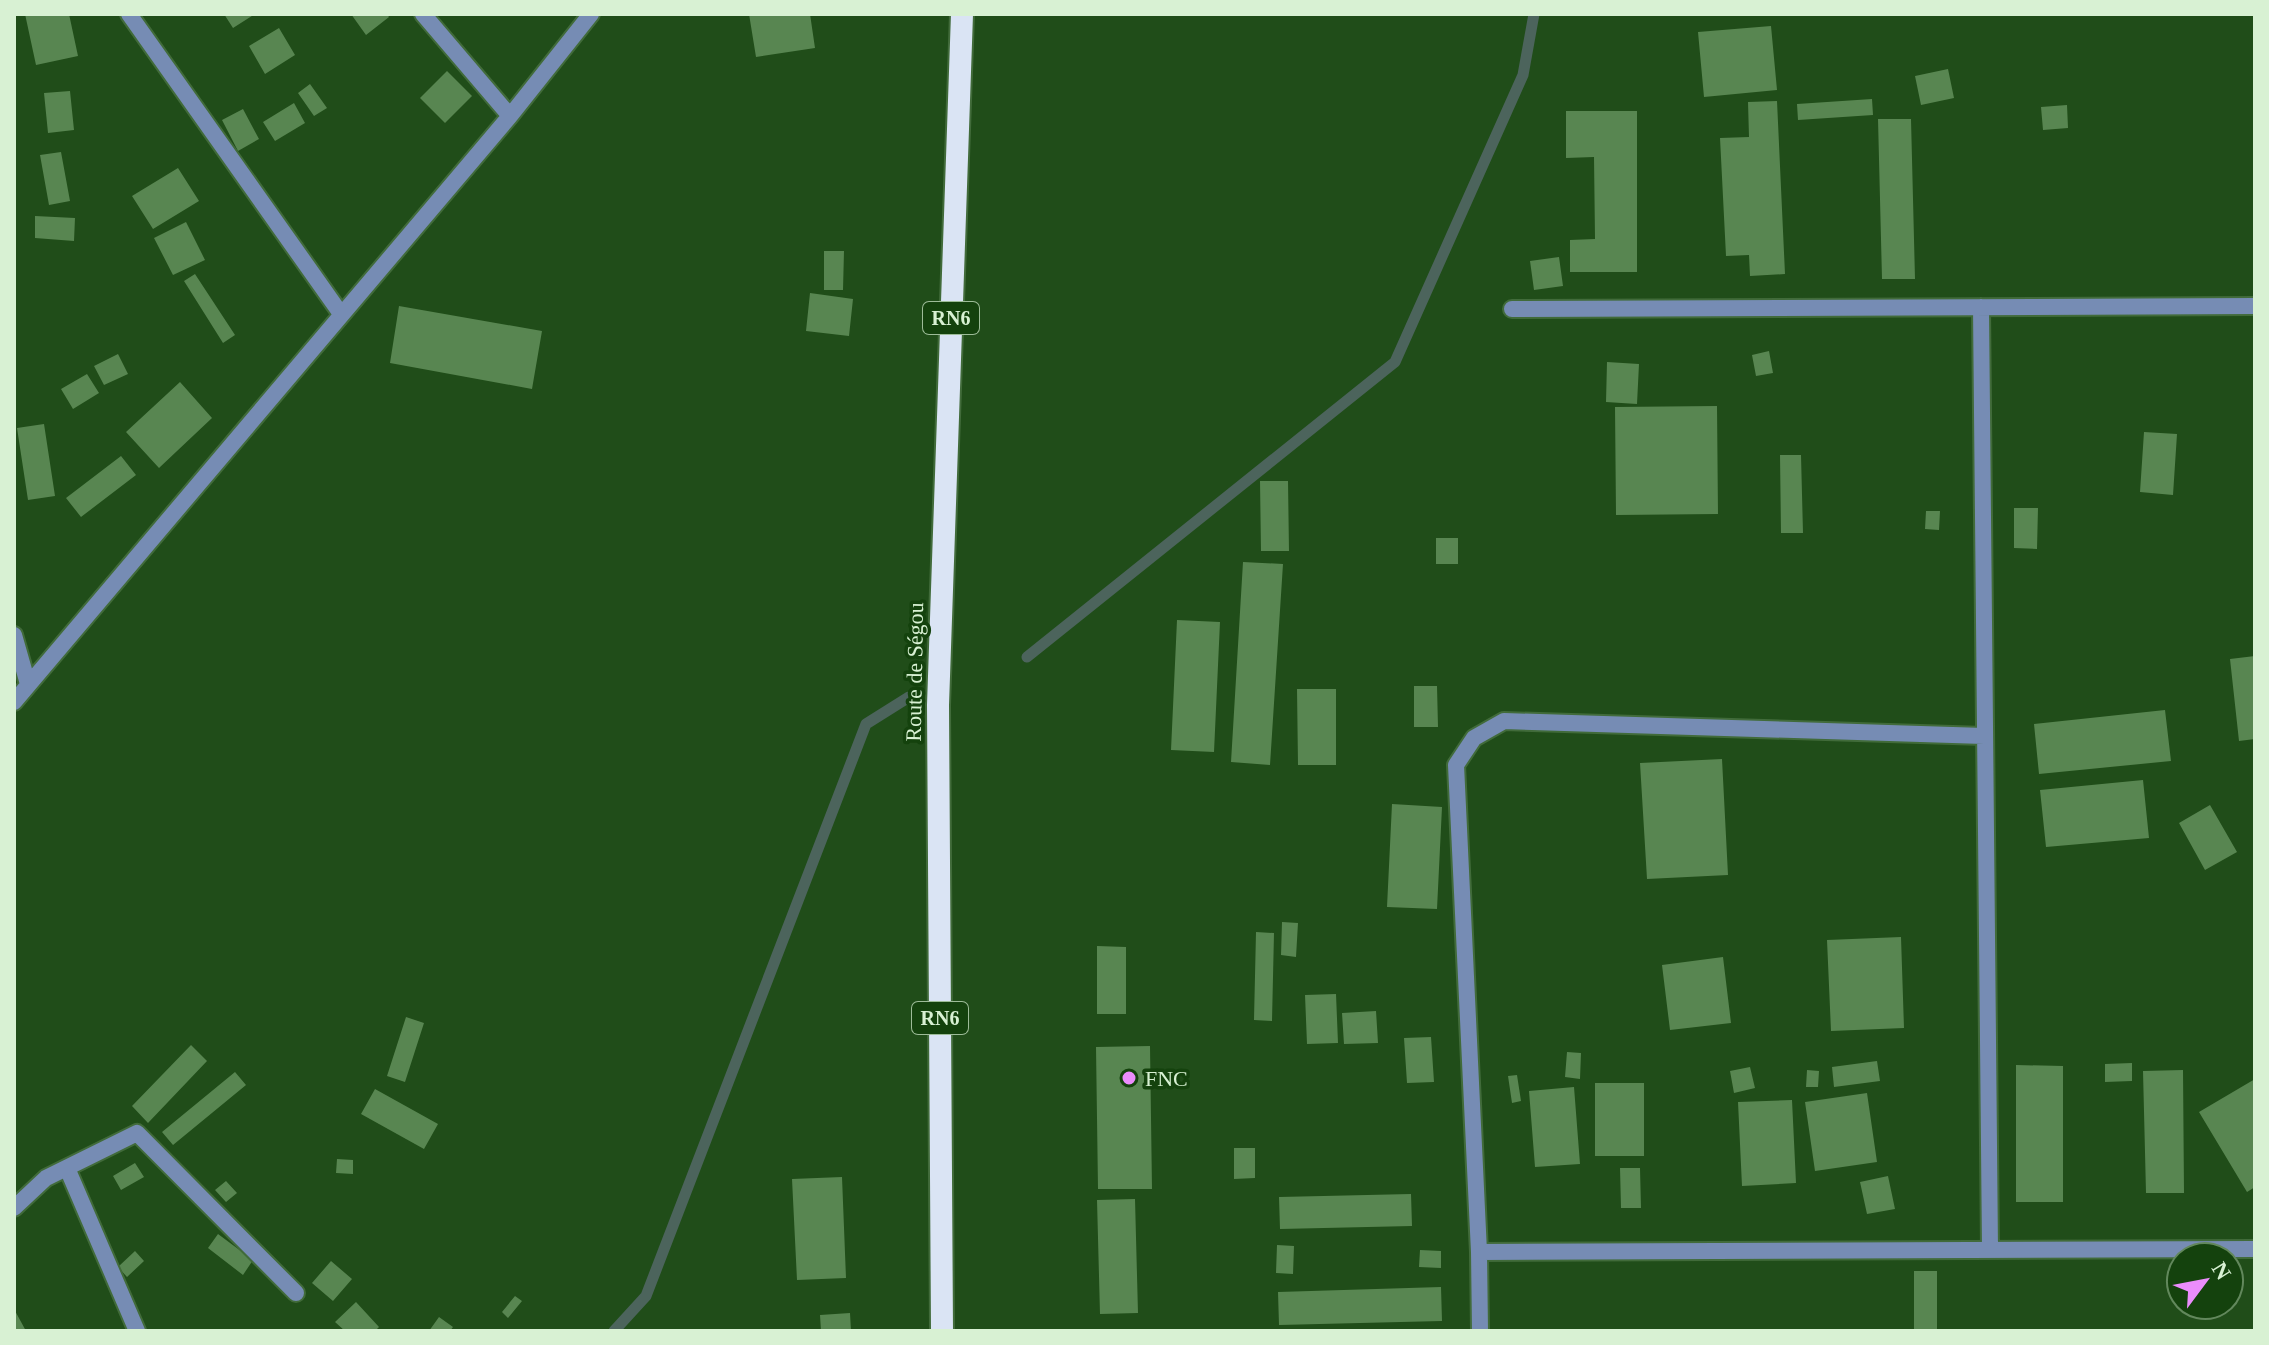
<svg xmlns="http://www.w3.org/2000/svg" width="2269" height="1345" font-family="'Times New Roman',serif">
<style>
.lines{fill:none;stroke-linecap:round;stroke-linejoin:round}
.stream{stroke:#4c645c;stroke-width:11}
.building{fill:#588651}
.minor-casing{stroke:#416b3a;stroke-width:20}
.trunk-casing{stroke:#416b3a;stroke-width:26}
.minor{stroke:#768cb4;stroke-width:16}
.trunk{stroke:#dae4f4;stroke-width:22}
.poi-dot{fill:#eb8dfc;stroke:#14420d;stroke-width:3}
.labels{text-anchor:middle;stroke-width:7;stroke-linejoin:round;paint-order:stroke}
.shield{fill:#14420d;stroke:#9dbc98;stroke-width:2}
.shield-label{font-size:20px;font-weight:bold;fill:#d8f1d3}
.street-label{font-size:22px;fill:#d8f1d3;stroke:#14420d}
.poi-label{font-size:22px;fill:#d8f1d3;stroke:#14420d;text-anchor:start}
</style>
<rect width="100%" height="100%" fill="#204d19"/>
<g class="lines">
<!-- stream -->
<path class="stream" d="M1027 657 1395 362 1523 75 1534 14
M614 1331 646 1296 866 724 909 697"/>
</g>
<!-- building -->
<path class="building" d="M25 14H69L78 56 36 65Z
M224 14H255L233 28Z
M351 14H387L389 17 366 35Z
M749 14H810L815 48 756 57Z
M1771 26 1777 90 1704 97 1698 32Z
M279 28 295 55 265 74 249 46Z
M1948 69 1954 98 1921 105 1915 76Z
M447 71 472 96 445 123 420 98Z
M310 84 327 108 314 116 298 93Z
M70 91 74 130 48 133 44 93Z
M1872 99 1873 115 1798 120 1797 104Z
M1777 101 1785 274 1750 276 1749 255 1726 256 1720 138 1749 137 1748 102Z
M294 103 305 123 275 141 263 122Z
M2067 105 2068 128 2043 130 2041 107Z
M243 109 259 139 238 151 222 120Z
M1566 111H1637V272H1570V240L1595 239 1594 157 1566 158Z
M1878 119H1911L1915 279H1882Z
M61 152 70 201 49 205 40 155Z
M178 168 199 201 153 229 132 196Z
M35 216 75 218 74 241 35 238Z
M186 222 205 260 173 275 154 238Z
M824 251H844L843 290H824Z
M1559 257 1563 286 1534 290 1530 261Z
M195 274 235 335 223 343 184 281Z
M810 293 853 299 849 336 806 331Z
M399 306 542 331 532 389 390 363Z
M1769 351 1773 373 1756 376 1752 355Z
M118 354 128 374 104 385 94 366Z
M1607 362 1639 364 1637 404 1606 402Z
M87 374 99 393 73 409 61 389Z
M180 382 212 418 159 468 126 432Z
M1717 406 1718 514 1616 515 1615 407Z
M44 424 55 496 28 500 17 428Z
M2144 432 2177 434 2173 495 2140 492Z
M1780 455H1801L1803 533H1781Z
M121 456 136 475 81 517 66 498Z
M1260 481H1288L1289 551H1261Z
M2014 508H2038L2037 549 2014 548Z
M1926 511H1940L1939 530 1925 529Z
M1436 538H1458V564H1436Z
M1243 562 1283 564 1270 765 1231 762Z
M1177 620 1220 622 1214 752 1171 750Z
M2255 656V739L2239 741 2230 659Z
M1414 686H1437L1438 727H1414Z
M1297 689H1336V765H1298Z
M2165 710 2171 761 2039 774 2034 724Z
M1722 759 1728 875 1647 879 1640 763Z
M2143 780 2149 838 2046 847 2040 790Z
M1392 804 1442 807 1437 909 1387 907Z
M2210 805 2237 852 2205 870 2179 823Z
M1282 922 1298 923 1296 957 1281 955Z
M1256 932 1274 933 1272 1021 1254 1020Z
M1901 937 1904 1028 1831 1031 1827 940Z
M1097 946 1126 947V1014H1097Z
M1723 957 1731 1023 1670 1030 1662 965Z
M1336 994 1338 1043 1307 1044 1305 995Z
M1376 1011 1378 1043 1344 1044 1342 1013Z
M406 1017 424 1023 405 1082 387 1076Z
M1431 1037 1434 1082 1407 1083 1404 1038Z
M191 1045 207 1061 148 1123 132 1106Z
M1150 1046 1152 1189H1098L1096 1047Z
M1567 1052 1581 1053 1580 1079 1565 1077Z
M1877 1061 1880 1081 1834 1087 1832 1067Z
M2132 1063V1081L2105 1082V1064Z
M2016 1065 2063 1066V1202H2016Z
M1750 1067 1755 1088 1734 1093 1730 1071Z
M1807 1070 1819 1071 1818 1087H1806Z
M2183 1070 2184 1193H2146L2143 1071Z
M235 1072 246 1085 173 1145 162 1132Z
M1517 1075 1521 1101 1512 1103 1508 1076Z
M2255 1079V1187L2247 1192 2199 1112Z
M1595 1083H1644V1156H1595Z
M1574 1087 1580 1164 1535 1167 1529 1091Z
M375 1089 438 1124 424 1149 361 1114Z
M1867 1093 1877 1162 1815 1171 1805 1102Z
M1792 1100 1796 1183 1742 1186 1738 1102Z
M1234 1148H1255V1178L1234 1179Z
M337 1159 353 1160V1174L336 1173Z
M135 1163 144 1177 121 1190 113 1176Z
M1620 1168H1640L1641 1208H1621Z
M1888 1176 1895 1209 1867 1214 1860 1182Z
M842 1177 846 1278 797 1280 792 1179Z
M226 1181 237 1193 226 1202 215 1190Z
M1411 1194 1412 1226 1280 1229 1279 1197Z
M1135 1199 1138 1313 1100 1314 1097 1200Z
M218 1234 253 1260 243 1275 208 1248Z
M1277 1245 1294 1246 1293 1274 1276 1273Z
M1420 1250 1441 1251V1268L1419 1267Z
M135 1251 144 1261 127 1277 118 1267Z
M331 1261 352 1279 333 1301 312 1283Z
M1914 1271H1937V1331H1914Z
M1441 1287 1442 1321 1279 1325 1278 1292Z
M515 1296 522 1301 508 1318 502 1312Z
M356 1302 379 1327 375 1331H345L335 1322Z
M14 1309 26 1331H14Z
M850 1313 851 1331H821L820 1315Z
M439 1317 453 1327 450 1331H429Z"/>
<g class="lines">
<!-- minor casing -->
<g class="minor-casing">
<path id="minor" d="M129 14 341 314
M423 14 510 116
M1981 307 1990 1250
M1512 309 2255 306
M14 635 28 684
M14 702 510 116 591 14
M67 1168 137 1331
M14 1208 46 1178 137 1133 296 1293
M1479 1252 2255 1249
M1480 1331 1479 1252 1456 765 1474 738 1504 721 1984 736"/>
</g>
<!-- trunk casing -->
<g class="trunk-casing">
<path id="trunk" d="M942 1331 938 705 962 14"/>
</g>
<!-- minor -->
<use href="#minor" class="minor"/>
<!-- trunk -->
<use href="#trunk" class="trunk"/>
</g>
<!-- markers -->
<circle class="poi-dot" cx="1129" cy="1078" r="8"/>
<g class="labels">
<!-- shield labels -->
<g class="shield">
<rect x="923" y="302" width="56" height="32" rx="6"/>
<rect x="912" y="1002" width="56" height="32" rx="6"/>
</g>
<g class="shield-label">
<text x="951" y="325">RN6</text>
<text x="940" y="1025">RN6</text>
</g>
<!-- street labels -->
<g class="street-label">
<text transform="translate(914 672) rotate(-89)" y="8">Route de Ségou</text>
</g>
<!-- poi labels -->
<g class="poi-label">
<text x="1145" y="1086">FNC</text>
</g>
</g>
<!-- border -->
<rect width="2269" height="1345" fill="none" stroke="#d8f1d3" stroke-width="32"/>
<!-- north arrow -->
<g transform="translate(2205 1281) rotate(58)"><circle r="38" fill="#14420d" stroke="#62885c" stroke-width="2"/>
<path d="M0-6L14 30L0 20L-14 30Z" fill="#eb8dfc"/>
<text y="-12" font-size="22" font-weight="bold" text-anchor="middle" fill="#d8f1d3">N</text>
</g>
</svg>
